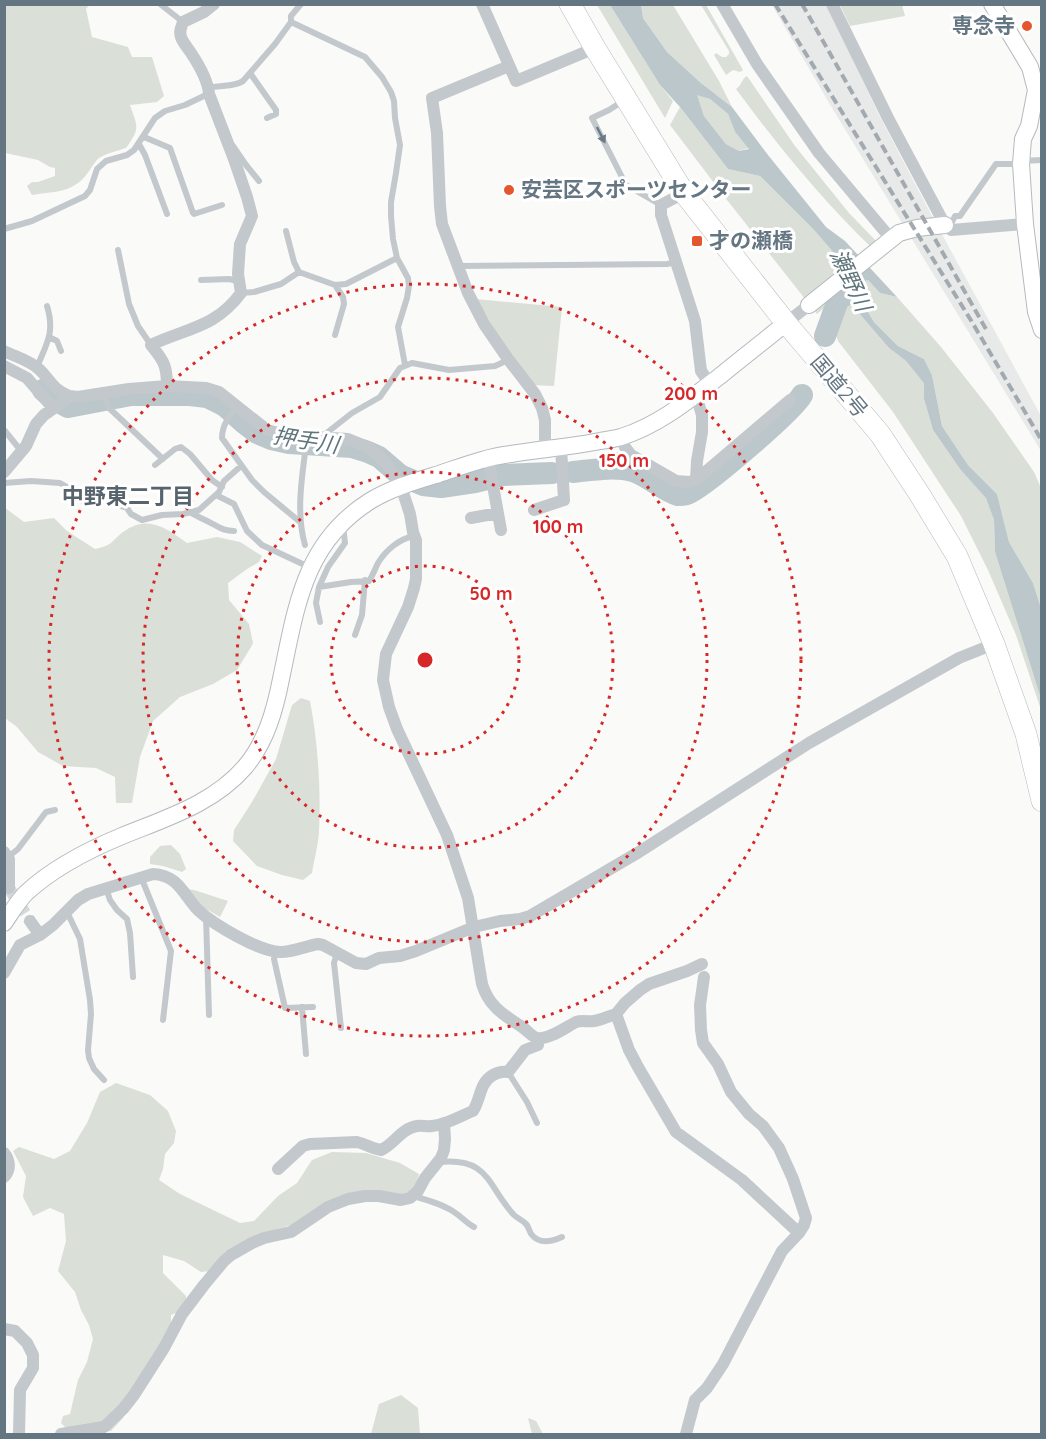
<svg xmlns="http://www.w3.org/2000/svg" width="1046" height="1439" font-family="Quicksand,'Noto Sans JP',sans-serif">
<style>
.built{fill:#e8e9e9}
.green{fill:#dadfd7}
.water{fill:#bbc7cb;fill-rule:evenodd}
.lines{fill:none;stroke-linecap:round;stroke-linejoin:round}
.river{stroke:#bbc7cb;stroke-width:22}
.street-tunnel{stroke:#d5d9db;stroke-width:12;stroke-dasharray:12 6;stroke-linecap:butt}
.secondary-casing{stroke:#b3babf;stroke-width:18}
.highway-casing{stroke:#b4b9bd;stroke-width:22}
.lane{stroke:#c3c8cc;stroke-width:6}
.street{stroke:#c3c8cc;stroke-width:12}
.secondary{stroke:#fff;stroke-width:16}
.highway{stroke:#fff;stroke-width:21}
.rail{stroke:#a2aab0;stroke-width:4;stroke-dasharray:9 4.5;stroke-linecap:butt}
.oneway{fill:#6a7a87}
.ring{fill:none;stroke:#d62828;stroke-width:3;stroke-dasharray:3 6}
.poi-dot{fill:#e4572e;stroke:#fff;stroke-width:2}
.labels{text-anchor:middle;stroke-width:6;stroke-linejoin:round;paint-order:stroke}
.poi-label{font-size:21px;font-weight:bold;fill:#657683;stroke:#fff;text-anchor:start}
.street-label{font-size:21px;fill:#657683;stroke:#fff}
.water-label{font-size:22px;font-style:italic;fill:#60757c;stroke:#fff}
.neighbourhood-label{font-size:22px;font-weight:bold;fill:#57646e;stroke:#fff}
.centre{fill:#d62828;stroke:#fff;stroke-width:3}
.ring-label{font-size:18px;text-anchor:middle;font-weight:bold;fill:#d62828;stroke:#fff;stroke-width:6;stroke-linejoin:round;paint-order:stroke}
</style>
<rect width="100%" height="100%" fill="#fafaf8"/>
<!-- built -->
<path class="built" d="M772 5H827L879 115 932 216 1041 416V451L832 108Z"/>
<!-- green -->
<path class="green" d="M5 4 89 5 86 9 92 37 128 47 132 57H152L164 96 157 102 130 105C138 128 140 128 126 148 117 151 107 153 99 158 92 164 88 176 78 183 65 193 48 192 32 195L27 186 32 182H38L55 176V168L50 167 38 160 5 153Z
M597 5H610L660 85 673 101 665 118Z
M641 5H673L719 81 732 107 701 83 667 52 643 18Z
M701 5H706L743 70 740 72 733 70 726 75 714 55 716 53 722 57H726L729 54V51Z
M840 5H902L905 16 850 26Z
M747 76 795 146 849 213 878 243 873 249C823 201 777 145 736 89 742 85 742 78 747 76Z
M696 94 710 99 728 114 735 132 749 148 739 151 726 144 704 116Z
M680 107 728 169 760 176 814 230 834 253 843 292 817 314 727 200 670 125Z
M868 280 880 293 897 297 941 347 993 413 1034 472 1041 488V608L1033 583 1009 542 997 494 968 465 942 426 932 375 924 359 898 346 874 322 860 299 863 281Z
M844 298 857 311 889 348 906 361 925 383 924 399 933 430 960 469 986 497 994 520 995 552 1041 699V710L1016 635 988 570 961 516 893 412 838 341 831 321V309Z
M475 299 562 307 554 386 531 385Z
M4 507 24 522 54 518 67 531 95 549C114 545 110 542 123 532 148 514 166 528 187 543L217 537 240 542 262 556 259 562 247 569 228 583 229 600 249 624 253 643 251 647 237 670 213 684 180 697 153 721 140 757 132 803H116L115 777 96 768 63 766 38 752 17 727 5 718Z
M301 698 310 701C318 743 321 789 319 832 318 846 314 860 312 873L303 880 282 875 257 866 233 841 234 830 252 802 276 759 292 705Z
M171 845 180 854 186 869 182 872 163 866 150 864V857L160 846Z
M185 889 194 890 228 901 220 917 201 906Z
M116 1083 150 1095 168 1111 176 1131 174 1143 165 1154 163 1169 159 1180 180 1194 240 1223 254 1221 278 1196 297 1183 312 1160 332 1152 366 1153 400 1163 419 1174 416 1186 405 1196 376 1195 299 1223 271 1231 219 1270 201 1272 184 1261 163 1255V1273L186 1296V1309L171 1315V1331L123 1418 111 1431 97 1432 66 1428 61 1423 63 1416 70 1414 78 1380 87 1362 93 1339 89 1325 81 1310 75 1292 58 1271 66 1241 64 1214 50 1208 33 1216 23 1197 26 1176 13 1151 19 1147 54 1159 70 1151 87 1123 100 1092Z
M401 1395 418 1408 420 1434H371L379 1404Z
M528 1418 536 1421 543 1434H532Z"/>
<!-- water -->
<path class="water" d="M610 5H641L643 18 667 52 701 83 732 107 768 155 826 227 845 241 897 297 880 293 868 280 863 282 860 299 874 322 898 346 924 359 932 375 942 426 968 465 997 494 1009 542 1033 583 1041 608V699L995 552 994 520 986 498 960 469 933 430 924 399V383L906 361 889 348 857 311 844 298 834 253 814 230 760 176 728 169 680 107 660 85ZM697 95 710 99 728 114 735 132 749 149 739 151 726 144 704 116Z"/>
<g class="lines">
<!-- river -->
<path class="river" d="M825 336 838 300 852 290
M43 390 53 399 68 407 131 395H190L207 397 225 406 244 423 257 433 271 439 289 443 352 447 368 452 379 457 400 475 423 485 441 487 475 482 503 475 552 473
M573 472C592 470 614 466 633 471 647 475 663 491 678 495 679 495 686 495 687 494 703 489 794 410 802 395"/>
<!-- street-tunnel -->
<path class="street-tunnel" d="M9 888 30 921"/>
<!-- secondary casing -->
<g class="secondary-casing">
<path id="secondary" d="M992 4 1030 67 1036 90 1029 126 1023 139 1021 164 1025 224 1036 312 1042 330
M809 305 899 233 917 228 945 225
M4 923C11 913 18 901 26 893 53 868 88 850 122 836 166 818 213 804 245 767 266 742 275 710 281 679 296 609 303 543 370 501 391 488 416 481 439 474 463 466 486 457 511 454 541 449 571 447 600 441 607 440 614 439 621 437 659 425 689 400 720 376 742 358 764 341 786 323"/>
</g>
<!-- highway casing -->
<g class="highway-casing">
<path id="highway" d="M570 4 595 48 684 193 786 323 880 434 920 495 957 556 994 644 1026 734 1042 801"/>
</g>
<!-- lane -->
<path class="lane" d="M160 4 183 22
M291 22 365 57 382 77 391 92 394 101 395 118 400 145 396 173 391 202V216L393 239 397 258 408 278 409 286 407 298 398 327 405 365
M250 73 276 110V114L267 118
M208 88C220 85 235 87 243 81L275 44 291 22V16L301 4
M623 101 609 110 592 118 626 185 661 205
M144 137 170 148 193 213 194 214 222 205
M139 144 145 155 167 214
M233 146 246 165 259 181
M1021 161 1042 160
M949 228 955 216H960L962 213 996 164H1019
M4 229 32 221 85 196 90 190 97 169 106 161 127 155 134 150 155 118 165 111 185 105 208 94
M286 231 294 262 299 272 335 285 346 284 397 258
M118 250 129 304 138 326 151 345
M458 266 667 264 677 262
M201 280 229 279 238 281
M335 285 343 297 344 304 335 335
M241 293 254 292 281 284 299 272
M49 337 57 341 61 351
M37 367C47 343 55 332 47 306
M104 393 108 407 163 459
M239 408C229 414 222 426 222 438L252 480 264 492 300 522
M5 431 22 452
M324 435 352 413 380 397 400 368 412 363 449 370 495 366 508 360
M155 465 175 449 181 447 190 454 212 480 222 487
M4 483 31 481 60 483 83 496 112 503 127 508 131 514 142 520 162 515 183 514 199 510 219 492 224 481 241 466
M216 495 234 504 247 531 262 545 309 567
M190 512C196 516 203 519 209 522 219 527 223 531 234 531
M305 545C295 510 303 472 307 437
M319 587 351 582 369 581C373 575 375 569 378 563 386 550 399 539 414 536
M320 622 316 603 319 587 328 567 345 543 343 525
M355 635 362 615 365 580
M8 857 18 849 46 812 55 810
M141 877 171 951 163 1020
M106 888 110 900 117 910 127 919 130 933 133 977
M67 912 80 939 90 1000 91 1014 88 1050 89 1058 94 1069 104 1080
M206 917 209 1015
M276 952 274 959 285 1008 313 1007
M337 953 334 963 341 1028
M302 1007 306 1054
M508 1072 527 1102 537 1123
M439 1162C490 1157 487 1186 514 1215 517 1218 522 1220 525 1223 529 1226 529 1232 532 1235 540 1245 553 1241 562 1237
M413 1196C427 1200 442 1204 454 1212 462 1217 466 1223 474 1227"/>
<!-- street -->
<path class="street" d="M482 4 516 81 595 48
M722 4 757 64 819 153 892 240
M832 4 888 118 945 225 951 230 1025 224
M509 66 432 98 437 133 440 206 442 224 468 293 484 324 508 359 535 394 542 408 545 420V449
M684 193 661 205V215L695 321 701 371 710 384
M786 323 809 305
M4 351C16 357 31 361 40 370 52 382 51 388 69 396
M4 366 27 378 53 408
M167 386C167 366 164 361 151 345 187 328 215 328 241 293L238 274 240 244 252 216 247 197 234 159 209 94C208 80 199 65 191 53 188 48 183 43 181 37 179 31 181 28 183 22L204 12 214 4
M696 395 702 415V432L697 461 696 480
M620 437 625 447 631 455 676 481 689 482 696 480 790 400
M488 458 501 530
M4 472 26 446 36 424 44 415 64 401 69 396 78 397 129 389 167 386 206 388 219 392 267 430 282 434 299 436 348 439 370 448 386 463 401 486 410 514 413 532 416 540V579L414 588 408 607 386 654 383 680 389 707 397 729 447 835 468 898 482 984C489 1007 504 1015 522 1027 527 1030 532 1037 537 1038 549 1040 566 1027 576 1022 582 1020 588 1022 594 1021 601 1020 609 1016 616 1014L629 1050 638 1067 676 1132 742 1180 799 1233 782 1251 723 1364 707 1388 695 1400 686 1434
M534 510 564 500 561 447
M471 518 498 513
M4 852 9 859V888
M30 921 40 935
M4 973 20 945 40 935 53 925 78 900 88 894 153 874C178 875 183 894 198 910 214 925 260 952 281 952 293 952 306 946 318 944L323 945 356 963 366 964 379 958 400 956 416 951 474 927 500 921 520 919 530 916 639 852 809 743 959 658 994 644
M704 977 700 1005 701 1030 703 1043 718 1064 731 1092 749 1114 763 1126 779 1148 793 1179 806 1218 804 1225 799 1233
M616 1014 625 1003 640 990 649 984 687 971 702 964
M4 1153C10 1160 11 1170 4 1177
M278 1169 303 1146 310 1144 357 1142C366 1144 372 1149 381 1150 394 1144 402 1128 417 1126 422 1125 427 1127 432 1126 446 1125 460 1116 473 1111 481 1099 479 1083 493 1075 498 1072 502 1071 508 1072L525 1050 538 1045 536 1038
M4 1329 15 1331 27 1343 33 1355V1368L20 1390 19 1434
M61 1434 104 1427 123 1409 134 1395 164 1348 182 1314 204 1285 224 1261 231 1255 252 1243 264 1238 291 1232 328 1207 348 1199 365 1196H379L401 1200 410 1198 418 1191 425 1178 441 1158 444 1150 445 1139 444 1123"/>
<!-- secondary -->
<use href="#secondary" class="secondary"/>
<!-- highway -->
<use href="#highway" class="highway"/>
<!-- rail -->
<path class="rail" d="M775 4 972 322 1042 441
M802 4 987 331"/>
</g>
<!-- one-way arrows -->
<defs><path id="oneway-solid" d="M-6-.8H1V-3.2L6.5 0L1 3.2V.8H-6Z" transform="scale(1.5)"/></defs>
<use class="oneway" href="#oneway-solid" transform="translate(601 135) rotate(63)"/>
<!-- distance rings -->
<g class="ring">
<circle cx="425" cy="660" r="94"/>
<circle cx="425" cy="660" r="188"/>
<circle cx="425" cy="660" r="282"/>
<circle cx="425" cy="660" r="376"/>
</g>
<!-- markers -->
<g class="poi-dot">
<circle cx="1027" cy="26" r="6"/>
<circle cx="509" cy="190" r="6"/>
<rect x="691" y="235" width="12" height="12" rx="3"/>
</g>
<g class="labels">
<!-- poi labels -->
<g class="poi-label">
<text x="1015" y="33" text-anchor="end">専念寺</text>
<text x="521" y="197">安芸区スポーツセンター</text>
<text x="709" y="248">才の瀬橋</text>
</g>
<!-- street labels -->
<g class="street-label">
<text transform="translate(839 386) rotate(50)" y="7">国道2号</text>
</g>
<!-- water labels -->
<g class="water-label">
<text transform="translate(851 280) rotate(65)" y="8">瀬野川</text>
<text transform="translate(306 440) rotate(9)" y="8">押手川</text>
</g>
<!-- neighbourhood labels -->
<g class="neighbourhood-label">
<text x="128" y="504">中野東二丁目</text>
</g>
</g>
<circle cx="425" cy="660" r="9" class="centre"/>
<g class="ring-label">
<text x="691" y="400">200 m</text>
<text x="624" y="467">150 m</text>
<text x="558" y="533">100 m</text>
<text x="491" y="600">50 m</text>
</g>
<!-- border -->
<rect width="1046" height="1439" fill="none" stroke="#657683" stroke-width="12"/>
</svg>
